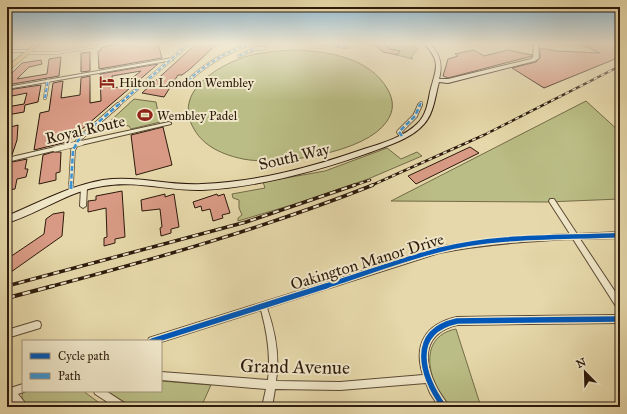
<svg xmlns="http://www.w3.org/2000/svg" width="627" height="414" font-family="'IM FELL Great Primer',serif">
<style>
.green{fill:#babd85;stroke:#746c48}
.building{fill:#d89a84;stroke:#2d1a0c;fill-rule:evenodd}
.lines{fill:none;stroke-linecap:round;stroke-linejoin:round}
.pedestrian-far2-casing{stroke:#5b4a34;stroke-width:4}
.pedestrian-far1-casing{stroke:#5b4a34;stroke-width:5.5}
.pedestrian-casing{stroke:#5b4a34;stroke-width:6}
.minor-casing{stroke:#5b4a34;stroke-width:2}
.tertiary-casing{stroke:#5b4a34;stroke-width:1}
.secondary-casing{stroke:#2d1a0c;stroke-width:2}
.primary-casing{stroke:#2d1a0c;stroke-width:1}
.pedestrian-far2{stroke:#efe6c8;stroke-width:3}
.pedestrian-far1{stroke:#efe6c8;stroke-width:4}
.pedestrian{stroke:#efe6c8;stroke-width:5}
.minor{fill:#efe6c8;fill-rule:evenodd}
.tertiary{fill:#efe6c8;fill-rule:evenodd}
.secondary{fill:#efe6c8;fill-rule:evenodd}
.primary{fill:#e3bc75;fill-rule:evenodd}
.rail-far2-casing{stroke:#2d1a0c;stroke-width:2.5}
.rail-far1-casing{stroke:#2d1a0c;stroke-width:3.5}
.rail-casing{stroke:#2d1a0c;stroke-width:4}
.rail-far2{stroke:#efe6c8;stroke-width:1.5;stroke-dasharray:4;stroke-linecap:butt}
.rail-far1{stroke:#efe6c8;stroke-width:2;stroke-dasharray:6;stroke-linecap:butt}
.rail{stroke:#efe6c8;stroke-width:2.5;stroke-dasharray:8;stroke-linecap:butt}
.minor-bridge-casing{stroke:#5b4a34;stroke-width:6;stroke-linecap:butt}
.minor-bridge{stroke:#efe6c8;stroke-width:5}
.quiet-far2{stroke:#3c94d2;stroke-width:2;stroke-dasharray:4 2;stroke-linecap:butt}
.quiet-far1{stroke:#3c94d2;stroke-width:2.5;stroke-dasharray:5 2.5;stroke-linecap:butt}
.quiet{stroke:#3c94d2;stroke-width:3;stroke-dasharray:6 3;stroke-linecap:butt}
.cycleway-far1-casing{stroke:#efe6c8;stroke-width:7}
.cycleway-casing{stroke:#efe6c8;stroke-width:8}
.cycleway-far1{stroke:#0057b8;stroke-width:4.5}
.cycleway{stroke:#0057b8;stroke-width:5.5}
.labels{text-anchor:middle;stroke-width:4;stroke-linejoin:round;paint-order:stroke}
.far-poi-label{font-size:13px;fill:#2d1a0c;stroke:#efe6c8;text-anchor:start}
.street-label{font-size:16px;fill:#2d1a0c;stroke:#efe6c8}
.near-street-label{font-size:19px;fill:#2d1a0c;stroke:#efe6c8}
</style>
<rect width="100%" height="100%" fill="#e6d8aa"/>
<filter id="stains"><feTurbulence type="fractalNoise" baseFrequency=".005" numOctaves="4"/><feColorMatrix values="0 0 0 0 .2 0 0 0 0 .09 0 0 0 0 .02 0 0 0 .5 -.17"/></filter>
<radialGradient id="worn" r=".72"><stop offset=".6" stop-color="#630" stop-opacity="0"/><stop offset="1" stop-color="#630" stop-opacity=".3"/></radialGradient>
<!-- green -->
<path class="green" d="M383 43H410L418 49 411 57 413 59 397 55 400 51 390 49Z
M293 50C327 51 370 57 388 90 394 101 394 111 387 121 367 153 278 166 243 159 224 155 204 147 194 129 172 92 218 65 248 56 263 52 278 51 293 50Z
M134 99 156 102 160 122 131 129 129 126 108 123Z
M586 101 620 132V199L547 202 391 201Z
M387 148 401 159 417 152 422 156 368 179 295 204 238 221V218L242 215 239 208V200L233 198 232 194 265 188 263 182 325 171Z
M456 329 481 407H451C429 386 415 337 456 329Z
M161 381 211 385 201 407H132L107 391H161Z
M26 391H83L105 407H29C24 402 20 399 23 392Z"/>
<!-- building -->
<path class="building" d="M120 43H126L127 46 143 43H158L162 58 99 69 98 51 101 50V48Z
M197 43H218L190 69 182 75H178L164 97 142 93Z
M372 43H383L390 49 400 51 397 55 383 52Z
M578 43H620V57L544 88 512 68 536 62 540 58V48L557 51 600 53Z
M474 50 484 56 508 50 532 55V56L448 78 443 76 448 59 458 56 455 54Z
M90 52V71L81 72V53Z
M61 57 59 76 7 85V78L22 63 41 60 42 64 29 67 17 79 47 74 49 59Z
M158 64 67 142 34 150 40 113 49 111 53 83 63 81 61 98 80 95 81 78 90 76V103L101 101 100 74ZM141 71 122 86 114 88 112 76Z
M41 85 38 102 25 105 24 112 7 115V107L24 104 27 93 7 97V90Z
M18 125 17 140 12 155 7 156V128Z
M163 127 172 165 136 175 131 135Z
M470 147 479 153 416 184 408 176Z
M53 152H61L60 172 56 173V180L39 184 43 155Z
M27 159 25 169H28L26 177 17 179 15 189 7 190V163Z
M122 191 125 237 115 239V243L104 246V238L107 237 106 208 88 212V201L96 200V196Z
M165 194V197L174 194 179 227 171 229V233L161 236 160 228 162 227 160 209 142 211 141 200Z
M217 194 218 196 224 194 230 213 222 215 223 218 213 221 210 209 202 211 201 206 195 208 193 202Z
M64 212 62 236 11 272H7V259L44 234 46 219 53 214Z"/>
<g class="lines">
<!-- pedestrian-far2 casing -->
<g class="pedestrian-far2-casing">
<path id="pedestrian-far2" d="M319 43 347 47
M255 49 265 48
M239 56 257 48
M184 85C203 65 226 52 252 43
M45 98 48 81
M117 106 190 43
M419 106 421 103"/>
</g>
<!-- pedestrian-far1 casing -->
<g class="pedestrian-far1-casing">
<path id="pedestrian-far1" d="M402 136 399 132 415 116 420 105
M71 186 73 150 79 139 118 105"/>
</g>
<!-- pedestrian casing -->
<g class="pedestrian-casing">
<path id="pedestrian" d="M71 189V185"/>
</g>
<!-- minor casing -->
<g class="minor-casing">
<path id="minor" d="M526 43H532L538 45 536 46Z
M7 50H29L31 51 29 52H7Z
M172 58H173V60L7 89V87Z
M169 122 171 123V124L81 145 78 143 81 141Z
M55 147 57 148 58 149 57 150 7 162V158Z
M84 186 87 188 86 206 83 208 80 206 81 188Z
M550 199H554L577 234 620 232V238L580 239 620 299V310L617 308 573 239C528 241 484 244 439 253L267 308C275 331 280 356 276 381L340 382 423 375C413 344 426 324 457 317L620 315V323L457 325C424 333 422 359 436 386 439 393 445 399 449 407H439L430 393 426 383 340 390 275 389 272 407H262L266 389 161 380V372L268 380C271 357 267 332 261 310L161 342V341H148L149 338 152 337 439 247C482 239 526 236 570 234L550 203 549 201Z
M37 321 40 322 41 325 40 328 7 338V330Z
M23 384V391H26L18 394 26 404 28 407H17L8 397H7V389Z
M94 391H106L126 404 128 407H115L95 394Z"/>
</g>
<!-- tertiary casing -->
<g class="tertiary-casing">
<path id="tertiary" d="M109 43H119L58 54H26L24 53 26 52H58Z"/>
</g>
<!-- secondary casing -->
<g class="secondary-casing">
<path id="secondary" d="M424 43H429C440 53 443 64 439 79H448L531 59 533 57 534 45 535 43H540L538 45 539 58 535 61 448 83 439 82C435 96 434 113 424 124 411 139 389 145 371 152 317 171 260 187 202 190 169 191 136 180 103 186 68 191 40 213 7 223V216C38 203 69 186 103 180 136 175 169 186 202 184 258 182 312 167 364 149 383 143 404 137 418 123 426 115 428 103 430 92 436 68 442 63 424 43Z"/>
</g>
<!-- primary casing -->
<g class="primary-casing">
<path id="primary" d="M36 43H42L7 72V67Z"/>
</g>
<!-- pedestrian-far2 -->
<use href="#pedestrian-far2" class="pedestrian-far2"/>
<!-- pedestrian-far1 -->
<use href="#pedestrian-far1" class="pedestrian-far1"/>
<!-- pedestrian -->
<use href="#pedestrian" class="pedestrian"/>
<!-- minor -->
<use href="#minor" class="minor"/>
<!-- tertiary -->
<use href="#tertiary" class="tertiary"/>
<!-- secondary -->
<use href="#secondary" class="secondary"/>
<!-- primary -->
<use href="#primary" class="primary"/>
<!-- rail-far2 casing -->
<g class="rail-far2-casing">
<path id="rail-far2" d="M352 186 370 180
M370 186 484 135 620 66"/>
</g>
<!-- rail-far1 casing -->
<g class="rail-far1-casing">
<path id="rail-far1" d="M7 286 246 222 355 185
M49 287C159 258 267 227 373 185"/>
</g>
<!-- rail casing -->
<g class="rail-casing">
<path id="rail" d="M7 298 53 286"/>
</g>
<!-- rail-far2 -->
<use href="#rail-far2" class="rail-far2"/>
<!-- rail-far1 -->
<use href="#rail-far1" class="rail-far1"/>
<!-- rail -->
<use href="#rail" class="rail"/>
<!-- minor-bridge casing -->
<g class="minor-bridge-casing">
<path id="minor-bridge" d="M55 149 81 143"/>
</g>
<!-- minor-bridge -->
<use href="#minor-bridge" class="minor-bridge"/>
<!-- quiet-far2 -->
<path class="quiet-far2" d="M319 43 347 47
M239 56 257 48
M184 85C203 65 226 52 252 43
M45 98 48 81
M117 106 190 43
M419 106 421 103"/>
<!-- quiet-far1 -->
<path class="quiet-far1" d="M402 136 399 132 415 116 420 105
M71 186 73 150 79 139 118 105"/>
<!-- quiet -->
<path class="quiet" d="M71 189V185"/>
<!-- cycleway-far1 casing -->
<g class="cycleway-far1-casing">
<path id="cycleway-far1" d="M323 287C361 275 400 260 439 250 497 235 560 238 620 235"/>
</g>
<!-- cycleway casing -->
<g class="cycleway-casing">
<path id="cycleway" d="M152 341 326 286
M444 407C422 376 408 332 457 321L620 319"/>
</g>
<!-- cycleway-far1 -->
<use href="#cycleway-far1" class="cycleway-far1"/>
<!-- cycleway -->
<use href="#cycleway" class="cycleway"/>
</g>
<!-- sky -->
<linearGradient id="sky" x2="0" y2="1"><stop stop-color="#88b6d2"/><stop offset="0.43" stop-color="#f4edd9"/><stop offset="1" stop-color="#f4edd9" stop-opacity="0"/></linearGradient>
<rect width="627" height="101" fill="url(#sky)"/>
<!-- icons -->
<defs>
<g id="hotel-bare" transform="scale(1.2)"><path d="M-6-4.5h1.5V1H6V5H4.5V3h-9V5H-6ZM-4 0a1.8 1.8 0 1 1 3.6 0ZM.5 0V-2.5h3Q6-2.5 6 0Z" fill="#8f2418" stroke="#efe6c8" stroke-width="2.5" paint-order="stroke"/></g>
<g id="stadium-bare" transform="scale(1.2)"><path d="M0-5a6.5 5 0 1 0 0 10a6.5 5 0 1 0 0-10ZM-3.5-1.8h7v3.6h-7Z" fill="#8f2418" stroke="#efe6c8" stroke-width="2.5" paint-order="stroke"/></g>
</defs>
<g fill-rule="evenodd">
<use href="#hotel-bare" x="107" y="82"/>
<use href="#stadium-bare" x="145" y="115"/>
</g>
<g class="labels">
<!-- far-poi labels -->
<g class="far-poi-label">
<text x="119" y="87">Hilton London Wembley</text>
<text x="157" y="120">Wembley Padel</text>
</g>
<!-- street labels -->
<g class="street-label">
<text transform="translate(85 129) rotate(-13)" y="6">Royal Route</text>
<text transform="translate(294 156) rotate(-13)" y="6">South Way</text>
<text transform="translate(367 261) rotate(-17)" y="6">Oakington Manor Drive</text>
</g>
<!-- near-street labels -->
<g class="near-street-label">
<text transform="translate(295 366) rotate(1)" y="7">Grand Avenue</text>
</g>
</g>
<!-- margin -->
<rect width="627" height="414" fill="none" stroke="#e6d8aa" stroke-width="24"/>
<rect x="8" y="8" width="611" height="398" fill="none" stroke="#2d1a0c" stroke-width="2"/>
<rect x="12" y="12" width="603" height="390" fill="none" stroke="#2d1a0c"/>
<!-- legend -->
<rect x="22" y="340" width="140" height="52" fill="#efe6c8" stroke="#a1947d"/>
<rect x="30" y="353" width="20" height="6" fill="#0057b8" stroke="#a1947d"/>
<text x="58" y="360" font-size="12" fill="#2d1a0c">Cycle path</text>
<rect x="30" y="373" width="20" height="6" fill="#3c94d2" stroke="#a1947d"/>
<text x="58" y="380" font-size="12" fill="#2d1a0c">Path</text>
<!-- north arrow -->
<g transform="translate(585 372) rotate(337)" stroke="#efe6c8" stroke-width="3" paint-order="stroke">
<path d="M0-3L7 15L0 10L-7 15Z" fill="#2d1a0c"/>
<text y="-6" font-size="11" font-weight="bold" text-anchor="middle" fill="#2d1a0c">N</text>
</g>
<rect width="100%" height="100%" filter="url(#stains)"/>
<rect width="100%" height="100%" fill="url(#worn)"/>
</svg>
